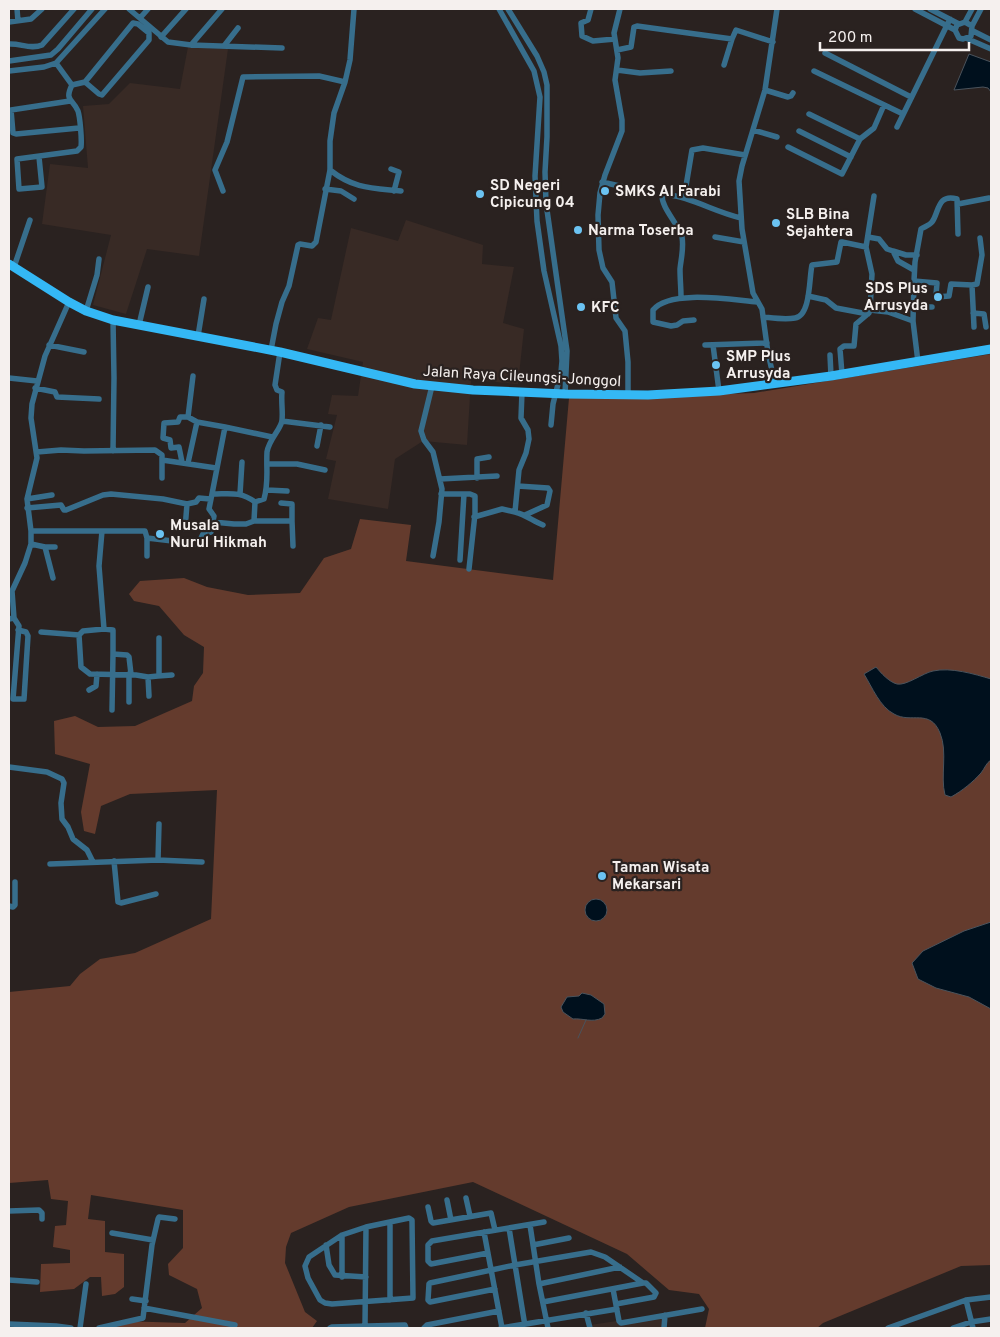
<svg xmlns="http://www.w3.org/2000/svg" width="1000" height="1337" font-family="Overpass,sans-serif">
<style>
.built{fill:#382a25}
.green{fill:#643b2d}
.water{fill:#00101d;stroke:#4a535c}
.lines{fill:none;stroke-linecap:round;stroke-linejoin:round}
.stream{stroke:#4a535c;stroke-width:1}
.street{stroke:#376e8c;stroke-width:5.5}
.primary{stroke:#34b8f5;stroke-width:9}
.poi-dot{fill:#6bc3f2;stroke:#2a2220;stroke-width:2}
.labels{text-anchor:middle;stroke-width:4.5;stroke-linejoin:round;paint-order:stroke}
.poi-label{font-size:15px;font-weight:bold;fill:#f5f0ee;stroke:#2a2220;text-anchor:start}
.street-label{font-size:15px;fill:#f5f0ee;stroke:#2a2220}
</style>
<rect width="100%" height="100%" fill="#2a2220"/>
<!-- built -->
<path class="built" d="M188 47 228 49 199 256 147 249 126 314 93 305 111 235 42 224 50 164 88 168 83 106 109 104 130 83 180 89Z
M406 220 483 245 482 264 514 267 503 323 524 329 518 384 471 380 467 445 423 441 395 459 388 509 328 499 336 461 326 459 337 415 328 414 332 395 358 396 363 362 307 349 318 318 331 320 351 228 398 241Z
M663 1314 664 1328H592L590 1325Z"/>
<!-- green -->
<path class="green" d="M991 354V1265L961 1266 823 1323 817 1328H705L709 1309 699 1294 669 1290 627 1254 473 1182 349 1207 291 1233 286 1247 285 1263 305 1312 317 1321 312 1328H113V1324L120 1321 185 1323 202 1308 197 1289 169 1275 168 1264 183 1248V1210L91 1195 88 1219 105 1221V1252L124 1254V1287L115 1294 102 1296 101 1277H90L74 1289 40 1292 41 1264 70 1263V1250L53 1247 55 1226 66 1225 68 1201 51 1199 48 1180 9 1183V992L70 986 80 974 100 959 135 953 211 919 217 790 130 794 101 806 95 834 84 831 81 812 90 764 55 754 54 721 75 716 98 727 135 726 192 701 194 686 203 673 204 647 184 635 159 606 134 601 129 594 140 581 184 578 207 587 248 595 300 593 324 558 351 549 360 519 411 525 406 561 553 580 569 398H612L754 393Z"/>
<!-- water -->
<path class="water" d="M969 54 991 62V92L988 88 983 87 954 90Z
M876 667C881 673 889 682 897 684 906 686 923 673 933 671 951 667 974 674 991 679V760C986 763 985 768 981 773 973 782 962 791 951 797L945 795C940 776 948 752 940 733 930 708 911 724 894 714 880 707 872 687 864 674Z
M585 910a11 11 0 1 1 22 0a11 11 0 1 1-22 0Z
M991 922V1009L969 997 936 988 918 979 912 963 923 951 964 931Z
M582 993 591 995 604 1004 605 1014 602 1018C592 1023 583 1018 573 1019L563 1012 561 1007 567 997 579 996Z"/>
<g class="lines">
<!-- stream -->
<path class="stream" d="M578 1038 586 1020"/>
<!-- street -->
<path class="street" d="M17 9 18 21
M129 9 168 42 191 45 282 48
M499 9 534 71 540 97 535 176 537 221 544 271 561 346 562 361 561 372 553 404 551 425
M508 9 537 56 544 72 547 85V137L545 172 546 203 567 351 565 394
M591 9 588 20 581 23 582 36 593 41 615 39
M620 9 614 33 618 58 615 80 622 120V131L605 175 600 193 598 215 599 250 603 268 612 282 616 318 625 331 628 362V395
M915 9 955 30 959 38 963 39 971 36 972 26 965 22 957 25 955 30
M930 9 959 24
M140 18 148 9
M9 22 31 19 42 9
M965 22 972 9
M972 26 981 9
M973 31 991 40
M161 37 186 9
M968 39 991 49
M9 44C20 43 31 50 42 45L74 9
M191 45 222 9
M224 46 238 28
M617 50 631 47 634 27 637 26 732 39
M825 53 911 97
M9 61 51 55 58 49 92 9
M56 63 72 85
M724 65 732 39 736 30 773 42
M617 70 640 73 671 71
M9 71 44 67 56 63 105 9
M814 71 903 114
M765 90 788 97 791 96 793 93
M70 101 11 110 13 133 16 134 79 128
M809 114 860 139
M897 127 950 19
M753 130 777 137
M799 131 851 157
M788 147 842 174 860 139 874 128 884 105
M39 157 42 187 19 189 17 159 77 151 81 147C82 140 80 117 78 111 73 99 64 101 72 85L85 82 99 94 102 95 149 40V33L138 24 133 23 85 82
M391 169 399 172 394 191
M330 170C354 189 372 188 401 191
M602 182 624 187
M325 189 341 191 354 199
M223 191 215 170 227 142 243 77 319 76 345 82
M874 196 866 247 872 274 870 310 888 312 913 321
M684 198 692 150 703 148 745 155
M958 204 989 198
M715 237 744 242
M868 237 879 239 887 249 893 251 898 261 914 270
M893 251 906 255H917
M14 267 30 220
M914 281 937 283 936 295 937 297 949 296 951 284 972 285 974 327
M972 285 977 284 982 255 980 238
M808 296 826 300 836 308 868 314
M681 297C681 288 680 279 680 269 681 259 684 248 682 237 678 223 661 208 662 194 690 196 714 212 741 218
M914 307H932
M86 311 97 275 99 259
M973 313 984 314 986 327
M763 317C773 318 785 320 795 318 811 316 809 277 812 265L837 262 841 242H842L866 247
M694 320 683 321 677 325 671 326 653 322V310C670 289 732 300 757 302
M139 325 148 287
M198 336 204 299
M49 345 84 352
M705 345 767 343
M713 345 719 391
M271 350 276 324 282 302 289 286 298 245 300 244 312 246 316 242 330 170V141L334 113 345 82 350 60 354 9
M830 355 831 376
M918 362 913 321 914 281 915 262 921 229C924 227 930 225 932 222 939 213 937 193 957 199L958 234
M842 374 840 349 844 346H854L856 324 869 313 870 310
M9 378 37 381
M775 384 768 353 762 309 753 293 742 229 739 181 742 166 765 90 777 9
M432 386 421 431 424 440 433 452 442 489 439 522 433 556
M35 388 55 392 57 397 99 399
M522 392 521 418 528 430 529 439 526 453 519 470 515 512C526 515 533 521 543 525
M188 417 193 376
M282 421 330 427
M225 427 272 437
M317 446 321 425
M113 451 114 378 113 320
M37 452 61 450 84 451 155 450 162 455V478
M162 460 216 468
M182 462 179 447 171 448 170 440 163 438 164 423 178 422 180 417H188L197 422 225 427 212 494
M188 463 197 422
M267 464H297L325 470
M477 478V459L489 457
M440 479 497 476
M518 486 548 488 550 491 547 505 525 515
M267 490 287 491
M240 494 242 462
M441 494H470L475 496V514L469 569
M27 499 52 495
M255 502 264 499C269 481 266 470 267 452 269 439 282 428 282 420 283 411 281 402 282 392L277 390 275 385 280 352
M281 503 292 504V521
M27 508 61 505 64 510H66L103 495 111 494 163 499 187 504 196 502 199 498 210 499
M474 517 502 509 515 512
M213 522 234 524H246L254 521H292L293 546
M185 529 187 504
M31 531H145L147 538V556
M102 531 99 566 104 629 113 630V654L127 655 129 657 131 674
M147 538 198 544 203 534 211 532 214 516 209 509 212 494C230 494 240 491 255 502L254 521
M31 544 45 547H55
M45 547 53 578
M460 560 464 494
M14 618 19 626 13 699H24L28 636 26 632 18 630
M9 619 14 618 12 591 25 563 31 544V531L27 499 37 458 31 418 32 404 45 356 69 302
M41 632 79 635 83 631 104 629
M79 635 81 667 90 674 136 675 148 677 158 676 159 674V638
M129 674V702
M158 676 172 675
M148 677 149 696
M89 690 96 686 97 674
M112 710 113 654
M9 767 47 772 62 779 64 783 61 803 62 819 68 827 73 839 87 850 93 862
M158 860 159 824
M114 861 118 902 121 903 156 894
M50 864 158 860 202 862
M9 906 13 907 15 905V882
M466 1198 470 1216
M447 1200 451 1220
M428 1207 431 1221 433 1223 491 1213 495 1230
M9 1211 39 1210 42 1213V1219
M409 1218 412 1220 413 1298 332 1304 325 1303 320 1300 308 1278 305 1266 309 1257 342 1235 366 1227Z
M390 1223V1300
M530 1225 539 1284 548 1328
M509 1228 525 1326
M484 1232 502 1328
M112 1233 153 1240
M342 1235V1277
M326 1245 329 1265 335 1275 366 1277
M533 1245 569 1238
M488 1253 431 1264 428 1261V1245L432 1241 544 1222
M9 1280 37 1282
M539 1284 620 1267
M495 1289 430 1302 428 1300 429 1284 430 1283 515 1265 591 1252 605 1257 643 1283H646L656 1293 654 1297 616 1304
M613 1289 619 1321 621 1323 702 1309
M132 1299 146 1301
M966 1300 973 1328
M543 1302 643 1283
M144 1308 235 1325
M586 1313 590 1328
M9 1324 56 1326 71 1328
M365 1326 366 1227
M80 1328 86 1284
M99 1328 143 1318 152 1245 158 1219 159 1217 175 1219
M330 1328 332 1327 405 1325 406 1328
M424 1328 427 1325 499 1311
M501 1328 617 1309
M664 1328 665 1315
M888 1328 966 1300 991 1297
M953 1328 971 1322 991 1319"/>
<!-- primary -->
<path class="primary" d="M9 264 69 302 86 311 113 320 280 352 415 384 473 390 565 394 648 395 719 391 831 376 991 349"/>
</g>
<!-- markers -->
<g class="poi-dot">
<circle cx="605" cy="191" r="5"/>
<circle cx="480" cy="194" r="5"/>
<circle cx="776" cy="223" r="5"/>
<circle cx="578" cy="230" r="5"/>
<circle cx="938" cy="297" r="5"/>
<circle cx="581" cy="307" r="5"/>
<circle cx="716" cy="365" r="5"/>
<circle cx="160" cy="534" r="5"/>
<circle cx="602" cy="876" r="5"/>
</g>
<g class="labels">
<!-- poi labels -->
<g class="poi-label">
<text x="490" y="190">SD Negeri<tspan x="490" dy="17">Cipicung 04</tspan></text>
<text x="615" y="196">SMKS Al Farabi</text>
<text x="786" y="219">SLB Bina<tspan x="786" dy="17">Sejahtera</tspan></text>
<text x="588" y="235">Narma Toserba</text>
<text x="928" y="293" text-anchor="end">SDS Plus<tspan x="928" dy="17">Arrusyda</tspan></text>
<text x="591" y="312">KFC</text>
<text x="726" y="361">SMP Plus<tspan x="726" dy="17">Arrusyda</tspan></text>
<text x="170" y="530">Musala<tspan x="170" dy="17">Nurul Hikmah</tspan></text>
<text x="612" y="872">Taman Wisata<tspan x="612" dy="17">Mekarsari</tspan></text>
</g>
<!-- street labels -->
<g class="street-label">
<text transform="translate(522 376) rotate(3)" y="5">Jalan Raya Cileungsi-Jonggol</text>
</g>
</g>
<!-- border -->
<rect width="1000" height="1337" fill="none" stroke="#f5f0ee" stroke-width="20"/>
<!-- scale -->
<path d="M820 42v8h149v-8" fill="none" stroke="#f5f0ee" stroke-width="2.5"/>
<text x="828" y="42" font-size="15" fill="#f5f0ee" stroke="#2a2220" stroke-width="4" paint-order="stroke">200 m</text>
</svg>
